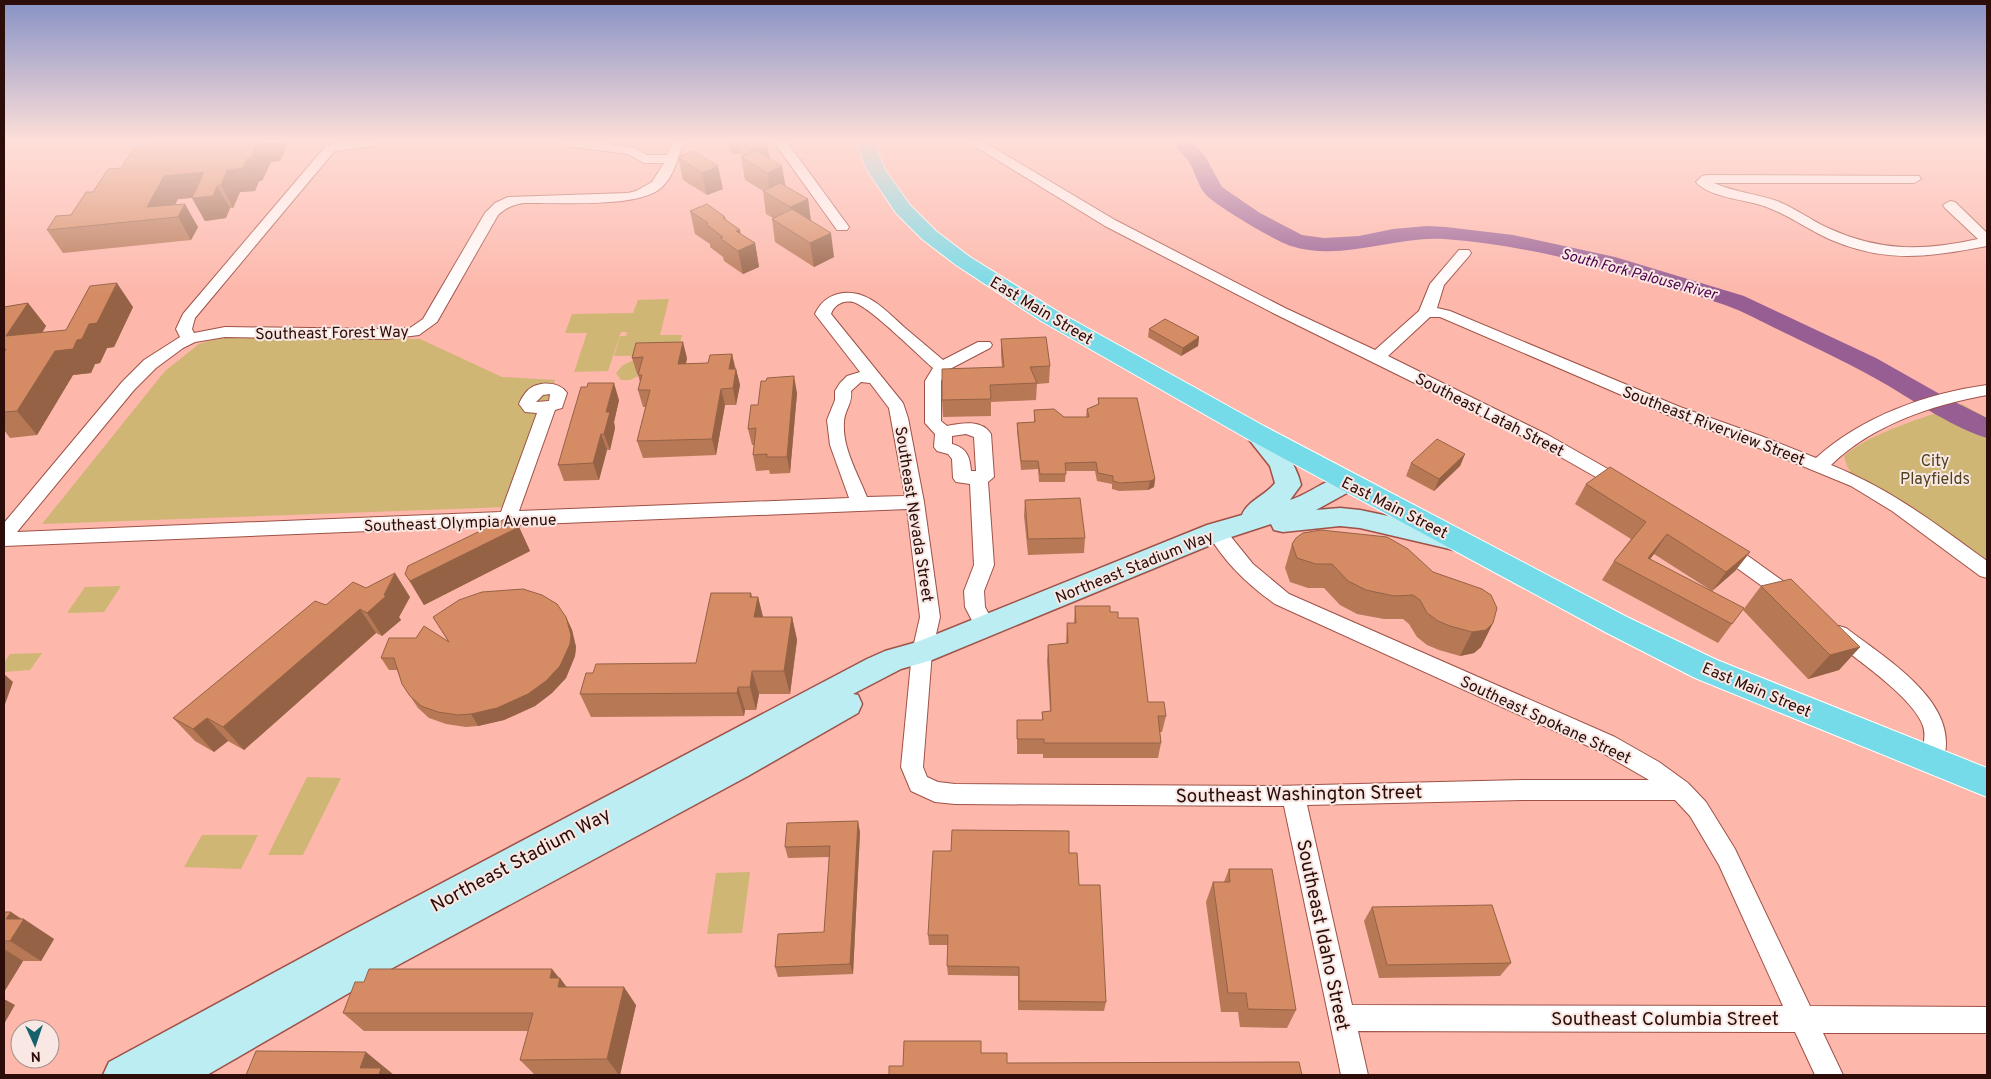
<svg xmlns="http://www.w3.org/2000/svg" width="1991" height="1079" font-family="Overpass,sans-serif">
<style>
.green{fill:#cfb675}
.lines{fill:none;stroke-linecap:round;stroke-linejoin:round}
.river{fill:#975e94;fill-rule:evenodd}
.minor-casing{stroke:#9f5147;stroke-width:2}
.secondary-casing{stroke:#9f5147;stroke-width:3}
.primary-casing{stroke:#fff;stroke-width:2}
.minor{fill:#fff;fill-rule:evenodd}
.secondary{fill:#bbedf3;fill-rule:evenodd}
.primary{fill:#76dbe8;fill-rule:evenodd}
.wall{fill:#b77856}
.shaded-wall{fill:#956246}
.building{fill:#d58c64;stroke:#956246}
.labels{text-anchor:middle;stroke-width:4;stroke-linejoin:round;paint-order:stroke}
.far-water-label{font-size:15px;font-style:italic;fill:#4c004b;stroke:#f9e7e3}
.street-label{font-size:16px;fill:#2c0d09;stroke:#f9e7e3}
.park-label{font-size:16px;fill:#4e411e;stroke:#f9e7e3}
.near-street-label{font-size:19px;fill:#2c0d09;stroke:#f9e7e3}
</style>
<rect width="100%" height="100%" fill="#fdb7ab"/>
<!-- green -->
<path class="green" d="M669 299 660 335H682L677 355 614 356 620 336H626L627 332H621L608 371 574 372 587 333H565L572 314 633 313 638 300Z
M223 337 420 339 502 377 555 380 507 507 42 524 165 371 199 344Z
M632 361 638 362 636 372 638 376 630 380H621L616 373 623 365Z
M1962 404 1987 418V571L1898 506 1857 482 1847 466 1844 456C1871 432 1927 417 1962 404Z
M121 586 104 612 67 613 85 587Z
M42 653 30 670 4 672V663L10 654Z
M307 777 341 778 303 855H268Z
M202 835H258L241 869 184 867Z
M750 872 742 933 707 934 716 873Z"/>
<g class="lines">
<!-- river -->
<path class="river" d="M1172 142H1192L1205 156 1222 187 1260 213 1302 235 1324 238 1359 236 1393 229 1427 226 1446 227 1513 235 1615 257 1744 296 1876 358 1945 397 1987 418V438C1958 430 1915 402 1887 385 1853 365 1818 349 1783 332 1764 323 1745 312 1725 305 1635 275 1540 246 1444 239 1394 236 1341 262 1291 246 1275 241 1218 207 1206 195 1197 185 1195 170 1187 159 1183 153 1176 149 1172 142Z"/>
<!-- minor casing -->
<g class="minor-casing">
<path id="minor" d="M344 142H380L374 146 335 151 332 154 195 318 192 329 194 333 225 327 387 329 410 328 423 319 485 213 495 203 508 197 628 193 636 191 652 182 664 163H644L628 154 566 146 560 142H596L635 148 647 155H667L672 142H684C678 157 674 176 662 187 640 209 555 202 523 203 512 205 506 208 498 215L437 322 419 335 387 339 225 337 195 342 183 348 156 368 134 390 17 532 501 512 537 413 525 412 519 404C521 399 524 394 528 390 538 381 559 381 567 393L562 408 555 410 519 511 849 498 830 445 827 420 835 400V391L840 383 847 376 860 372 815 314C820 303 827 297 838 294 866 287 886 311 904 327 917 338 930 349 943 360L978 342H990L992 345 990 348 948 370 941 381V421L947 426C961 423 982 419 991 434L994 477 988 482 994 565 984 591 985 607 995 626 992 632 985 634 978 632 965 607 964 591 974 565 970 484 956 482 953 478 952 459 948 454 937 451 934 447 935 434 925 423V381L933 368C917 354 869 306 853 302 843 300 834 305 831 314L903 403 908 418 924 502 940 617 932 652 923 767 927 777 938 782 955 784 1276 786 1522 780H1649L1599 751 1275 604C1248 585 1223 561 1207 532L1209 527 1216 525 1223 527 1253 564 1289 594 1615 737 1659 762 1688 783 1706 802 1735 849 1810 1006 1987 1007V1033H1823L1843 1075H1815L1795 1032 1358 1031 1368 1075H1341L1284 806 955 804 935 802 911 791 901 767 912 652 920 617 907 509 4 546V523L122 382 144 360 180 337 176 329 183 314 324 148 327 145ZM861 382 870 383 889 408 905 496 867 497C858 474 842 448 844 422 844 411 853 403 851 391ZM550 394 549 401 536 402 543 395ZM966 434 974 437 976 471H971C970 457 967 448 952 444V436ZM1522 800H1675L1690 816 1719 865 1783 1006 1352 1005 1307 805Z
M774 142H787L849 227 847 230H837Z
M968 142H984L1115 220 1285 308 1375 350 1419 311 1430 284 1459 250H1469L1471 253 1469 256 1444 285 1437 308 1450 311 1680 407 1761 436 1816 458C1861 417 1927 393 1987 385V395C1932 405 1872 425 1831 465 1891 489 1936 524 1987 561V578L1980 576 1892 511 1851 486 1749 444 1668 415 1440 317H1430L1388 356 1548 435 1629 481 1632 485 1629 489 1623 491 1617 489 1536 443 1275 314 1105 226Z
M1707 175 1919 176 1921 179 1914 183H1714C1734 192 1757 194 1777 201 1795 208 1811 220 1828 228 1880 252 1924 251 1978 239L1945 208 1943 205 1950 201 1955 202 1987 233V246C1928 257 1887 264 1829 239 1807 229 1787 214 1764 206 1746 200 1708 197 1696 182L1702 176Z
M1723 541 1730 543 1801 594 1804 599 1801 604 1794 607 1787 604 1716 553 1714 548 1716 543Z
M1839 626 1846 628C1886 659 1969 707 1940 768L1932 771 1924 768C1918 754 1928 741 1923 726 1914 698 1855 658 1832 640L1829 634 1832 628Z"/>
</g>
<!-- secondary casing -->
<g class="secondary-casing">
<path id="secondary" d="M1255 424C1275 430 1297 465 1301 485L1290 500C1311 494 1337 470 1356 476L1359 482 1356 488 1316 510 1340 508 1360 510 1454 530 1463 533 1467 540 1463 547 1454 550 1360 528 1340 526 1283 532 1274 530 1271 524 1225 539 932 660 901 669 853 694 858 695 862 704 858 713 748 776 387 971 207 1075H103L109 1062 351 931 867 659 885 651 917 642 1207 525 1242 515C1247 501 1266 495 1275 483L1270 466 1243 432 1247 426Z"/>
</g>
<!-- primary casing -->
<g class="primary-casing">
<path id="primary" d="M856 142H874L885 170 910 205 936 231 970 257 1057 311 1264 426 1627 617 1717 660 1987 768V797L1695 678 1607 633 1246 438 1041 321 956 265 922 239 896 213 867 170Z"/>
</g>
<!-- minor -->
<use href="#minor" class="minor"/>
<!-- secondary -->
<use href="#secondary" class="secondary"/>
<!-- primary -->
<use href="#primary" class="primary"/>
</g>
<!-- wall -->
<path class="wall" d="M724 142H766L770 158 785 186 808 199 811 221 834 257 814 267 775 242 772 219 773 218 766 214 763 191 745 180 741 157H742L740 153 732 154Z
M288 143 280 161 271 162 262 181H259L255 191 240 192 233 208H230L226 218 205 221 192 198 178 199 175 205 198 227 191 240 63 253 47 230 71 215 93 192 121 168Z
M694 151 723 189 707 195 683 180 678 157Z
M690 211 725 217 726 220 740 230V234L755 243 759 267 743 274 724 261 723 257 710 247V244L695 234Z
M28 303 46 326 42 333 66 330 133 307 114 347 107 348 100 363 95 364 91 373 73 375 37 435 10 438 4 430V307Z
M1149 329 1199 337 1198 346 1181 356 1148 337Z
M1001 339 1050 366 1049 383 1037 384 1036 400 991 402V416L943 417 942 400 1002 367 1001 356Z
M636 343 687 358 686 364 708 363 732 354 740 385 736 405H725L716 455 643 458 637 441 646 407H643L638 390 640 382 638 375 639 374H637L632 358Z
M797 393 790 473 770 474 769 470 756 471 753 455 754 445H752L748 429 758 405Z
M1098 398 1155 479 1154 487 1148 490 1119 491 1112 489V484L1097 481 1095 471H1066L1065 482H1039L1038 469 1021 470 1017 431V423L1034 422V410L1064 417H1086L1087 409 1098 404Z
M619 400 614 422 615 428 610 450H607L599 480 564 481 558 465Z
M1465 454 1460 466 1434 491 1406 476 1411 463Z
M1586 484 1750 552 1735 571 1712 591 1654 554 1650 559 1732 624 1718 643 1602 580 1614 561 1631 539 1575 504Z
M1025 500 1085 538 1084 553 1028 555 1024 516Z
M519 527 530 551 424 605 405 574Z
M1292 544 1433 572 1493 623 1481 647 1474 653 1460 656 1439 650 1427 645 1417 637 1409 624 1403 619H1384L1357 614 1340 605 1324 588H1308L1290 582 1285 568Z
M1761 586 1860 647 1839 670 1808 679 1743 610Z
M366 588 410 597 399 617 401 620 382 636 376 633 244 750 228 741 214 752 195 741 173 718 326 605Z
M752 597H758L763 617H792L797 640 790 694H759L756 710H745L744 716 591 717 580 694 593 673 696 663Z
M1075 606 1110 612 1118 618 1148 702 1166 716 1162 732H1160L1161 743 1158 758H1043V754H1017V720H1042V712L1050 711 1047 661 1048 645 1066 643 1067 623H1074Z
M433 617H566L572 630 576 647 575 656 566 678 552 693 535 706 504 720 478 726 466 727 446 724 429 718 418 708 402 684 397 670H389L381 658 448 641Z
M860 832 853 974 778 977 775 967 824 932 829 857 788 858 785 847Z
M1069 853 1079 885 1106 1002 1104 1011 1018 1010V976L948 975 947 966 948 945H929L928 935Z
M1229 869 1296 1010 1287 1028 1240 1027 1238 1012H1221L1206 902 1213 882H1224Z
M1372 907 1511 963 1500 976 1379 978 1364 921Z
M4 912H11L54 939 41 961H23L4 992Z
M559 978 566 987 636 1005 620 1075H535L520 1060 528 1031H364L343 1013Z"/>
<!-- shaded-wall -->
<path class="shaded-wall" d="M258 142H288L280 161 271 162 262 181H259L255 191 240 192 233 208 221 185 227 170 247 159Z
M730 142H738L740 153 732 154Z
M767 145 771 167 752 163 749 149Z
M718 166 723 189 707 195 702 173Z
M782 166 786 189 771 195 767 173Z
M204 172 217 186 230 208 226 218 205 221 192 198 213 196 178 199 168 218 147 207 164 176Z
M808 199 811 222 794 230 790 207Z
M185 204 198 227 191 240 178 217Z
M740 230 743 249 755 243 759 267 743 274 738 251 736 231Z
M831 233 834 257 814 267 810 243Z
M117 283 133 307 114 347 107 348 100 363 95 364 91 373 73 375 37 435 17 411 55 351 77 340 89 324Z
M28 303 46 326 25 360 6 336Z
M1199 337 1198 346 1181 356 1183 348Z
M683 342 687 358 682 380 678 364Z
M732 354 735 370 729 369Z
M736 369 740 385 736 405 733 388Z
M794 376 797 393 790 473 787 457Z
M614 383 619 400 614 422 615 428 610 450 604 434 606 412Z
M721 389 725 405 716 455 712 439Z
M601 434 607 450 599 480 593 463Z
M1465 454 1460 466 1434 491 1439 479Z
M1155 479 1154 487 1148 490 1150 481Z
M519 527 530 551 424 605 410 581Z
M1667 534 1654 554 1638 574 1648 558Z
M1750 552 1735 571 1712 591 1726 572Z
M395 573 410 597 399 617 401 620 382 636 367 613 384 595Z
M751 593 755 612 758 597 764 621 754 617 750 597Z
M360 609 376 633 244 750 223 727Z
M566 617 572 630 576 647 575 656 566 678 552 693 535 706 504 720 478 726 471 714Z
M792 617 797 640 790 694 784 671Z
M1493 623 1481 647 1474 653 1460 656 1472 632Z
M1860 647 1839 670 1808 679 1830 655Z
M752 671 759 694 756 710 750 687Z
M4 674 13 682 4 707Z
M738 687 745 710 744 716 737 693Z
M207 718 228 741 214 752 193 729Z
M858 821 860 832 853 974 850 964Z
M11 912 23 921 24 919 54 939 41 961 10 941 6 919Z
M4 949 23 961 4 992Z
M552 969 560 979V978L574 997 564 995 550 978Z
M624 987 636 1005 620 1075H619L607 1059Z
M4 999 15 1005 4 1024Z
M366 1052 394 1075H369L360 1068Z"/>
<!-- building -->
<path class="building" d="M147 142H258L251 158 247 159 243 168 227 170 221 185 217 186 213 196 192 198 204 172 164 176 147 207 185 204 178 217 47 230 56 216 71 215 86 192H93L108 169 121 168 134 148 145 146Z
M744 142H766L767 145 749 149Z
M694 151 718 166 702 173 678 157Z
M757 151 782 166 767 173 741 157Z
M780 183 808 199 790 207 763 191Z
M707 204 725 217 723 218 740 230 736 231 755 243 738 251 720 238 723 237 706 224 708 223 690 211Z
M792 209 831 233 810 243 772 219Z
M117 283 97 323 89 324 82 339 77 340 73 349 55 351 17 411 4 412V352L6 349 4 350V307L28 303 6 336 66 330 90 286Z
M1165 319 1199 337 1183 348 1149 329Z
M1046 337 1050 366 1030 367 1037 383 990 385 991 399 942 400V369L1004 367 1001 339Z
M683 342 678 364 708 363 710 355 732 354 729 369H736L733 388 721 389 712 439 637 441 650 390H638L642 375H638L643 357 632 358 636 343Z
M794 376 787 457H767V454L753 455 756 428 748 429 751 405H758L761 381H766L767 378Z
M588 383H614L606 412H610L604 434H601L593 463 558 465 581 387H587Z
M1098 398H1137L1155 479 1150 481 1120 483 1113 481V476L1098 473 1096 462 1065 463 1066 474H1040L1038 461H1021L1017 423 1035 422 1034 410 1054 409 1064 417H1089L1087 409 1099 404Z
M1437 439 1465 454 1439 479 1411 463Z
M1610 467 1750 552 1726 572 1667 534 1648 558 1744 608 1732 624 1614 561 1646 522 1586 484Z
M1080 498 1085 538 1028 539 1025 500Z
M511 516 519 527 410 581 405 574 408 566Z
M1321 530 1387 537 1408 549 1433 572 1482 589 1491 595 1497 608 1493 623 1486 630 1472 632 1450 626 1438 621 1427 613 1420 600 1413 595 1394 596 1366 590 1348 581 1332 564H1316L1297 558 1292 544 1296 538 1303 533Z
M395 573 384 595 386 596 367 613 360 609 223 727 207 718 193 729 173 718 315 601 326 605 353 582 366 588Z
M1791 579 1860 647 1830 655 1761 586Z
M523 589 542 595 557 604 566 617 571 635 570 644 560 666 546 681 528 694 497 708 471 714 458 715 438 712 421 706 410 696 402 684 394 658H381L389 638H416L424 626 449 642 433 617 459 600 482 592Z
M711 593H751L750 597H758L754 617H792L784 671H752L750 687H738L737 693 580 694 586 673H593L596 664 696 663Z
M1075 606H1110V612H1118V618H1138L1148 702H1164L1166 716H1158L1161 743H1044V739H1017V720H1043L1042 712 1051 711 1048 645 1068 643 1067 623H1076Z
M858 821 850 964 775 967 778 934 824 932 830 846 785 847 787 823Z
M952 830 1069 831V853H1077L1079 885H1100L1106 1002 1019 1001V967L947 966 948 935H928L933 851H951Z
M1229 869H1272L1296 1010 1248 1009 1246 993H1228L1213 882H1230Z
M1492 905 1511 963 1387 965 1372 907Z
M4 912H11L6 919H24L10 941H4Z
M369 969H552L550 978H560L558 987H624L607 1059 520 1060 533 1013H343L355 982H364Z
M904 1041H981V1053H1007V1063L1299 1062 1302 1075H889V1066H903Z
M256 1051 366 1052 360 1068H381L379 1075H246Z"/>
<!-- sky -->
<linearGradient id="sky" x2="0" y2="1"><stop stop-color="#8792c6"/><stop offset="0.48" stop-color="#fedfd9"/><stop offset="1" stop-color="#fedfd9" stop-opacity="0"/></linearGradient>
<rect width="1991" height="293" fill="url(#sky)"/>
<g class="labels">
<!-- far-water labels -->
<g class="far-water-label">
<text transform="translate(1639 274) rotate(15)" y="5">South Fork Palouse River</text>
</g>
<!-- street labels -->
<g class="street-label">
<text transform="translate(1042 310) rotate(31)" y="6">East Main Street</text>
<text transform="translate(332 332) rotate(-1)" y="6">Southeast Forest Way</text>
<text transform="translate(1490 414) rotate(27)" y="6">Southeast Latah Street</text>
<text transform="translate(1714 425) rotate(21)" y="6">Southeast Riverview Street</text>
<text transform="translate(1395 507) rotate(27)" y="6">East Main Street</text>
<text transform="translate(915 514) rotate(81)" y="6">Southeast Nevada Street</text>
<text transform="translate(460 522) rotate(-2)" y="6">Southeast Olympia Avenue</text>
<text transform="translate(1134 566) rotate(-22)" y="6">Northeast Stadium Way</text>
<text transform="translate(1757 689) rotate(23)" y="6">East Main Street</text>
<text transform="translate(1546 719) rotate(25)" y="6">Southeast Spokane Street</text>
</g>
<!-- park labels -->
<g class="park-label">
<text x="1935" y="466">City<tspan x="1935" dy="18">Playfields</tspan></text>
</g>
<!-- near-street labels -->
<g class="near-street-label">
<text transform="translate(1299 793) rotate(-1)" y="7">Southeast Washington Street</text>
<text transform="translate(520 859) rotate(-28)" y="7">Northeast Stadium Way</text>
<text transform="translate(1324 935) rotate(78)" y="7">Southeast Idaho Street</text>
<text x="1665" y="1025">Southeast Columbia Street</text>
</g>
</g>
<!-- border -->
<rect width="1991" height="1079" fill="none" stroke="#2c0d09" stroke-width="10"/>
<!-- north arrow -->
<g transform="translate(35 1044) rotate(177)"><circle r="24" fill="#f9e7e3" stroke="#a7908c"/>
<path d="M0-4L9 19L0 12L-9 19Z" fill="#15626d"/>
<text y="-8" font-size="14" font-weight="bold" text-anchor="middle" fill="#2c0d09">N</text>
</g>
</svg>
